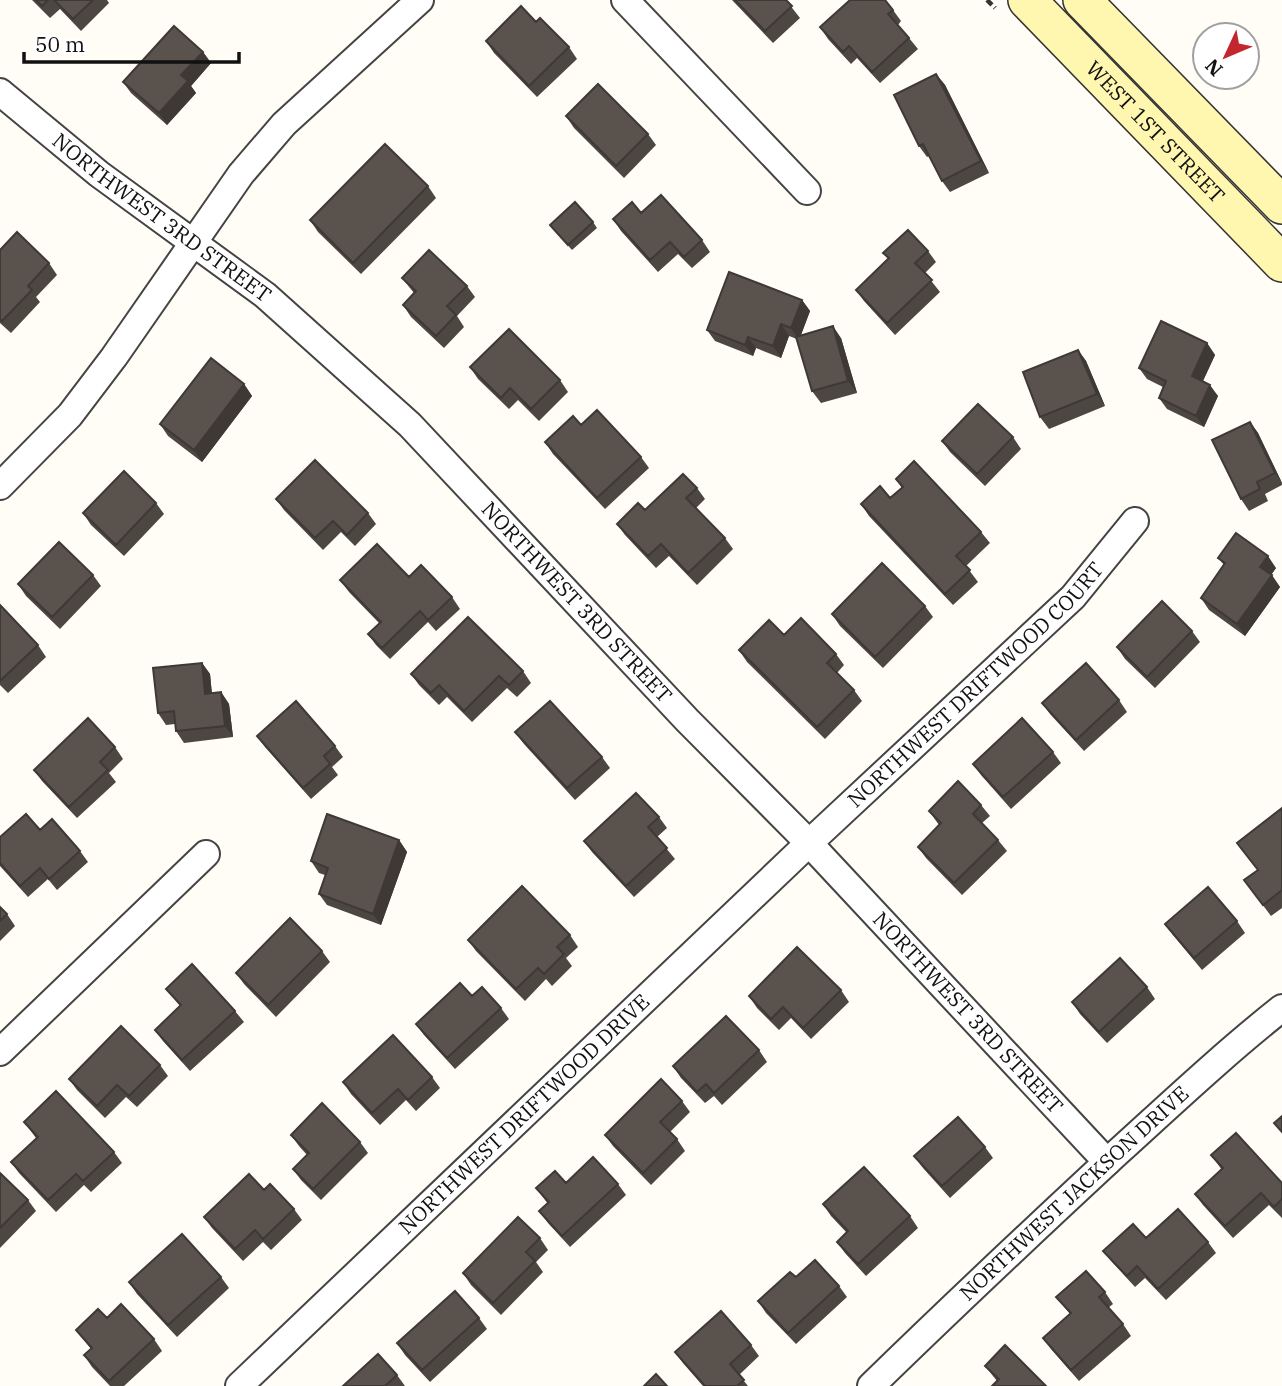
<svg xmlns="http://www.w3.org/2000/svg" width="1282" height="1386" font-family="'IBM Plex Serif',serif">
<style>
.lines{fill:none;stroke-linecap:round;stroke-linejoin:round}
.minor-casing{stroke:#444;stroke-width:30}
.secondary-casing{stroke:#333;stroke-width:40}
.path{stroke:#333;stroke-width:4.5;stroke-dasharray:7 3.5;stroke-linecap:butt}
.minor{stroke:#fff;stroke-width:26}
.secondary{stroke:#fff6b0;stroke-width:37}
.wall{fill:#4d4742}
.shaded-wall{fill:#3f3936}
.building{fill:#5a524d;stroke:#3f3936;stroke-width:2}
.labels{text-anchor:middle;stroke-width:7;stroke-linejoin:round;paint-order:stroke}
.street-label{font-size:21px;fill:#111;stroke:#fff}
</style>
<rect width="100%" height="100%" fill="#fffdf5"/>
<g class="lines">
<!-- minor casing -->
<g class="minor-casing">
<g id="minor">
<path d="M625 0 807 191"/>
<path id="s1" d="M0 92 99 174 265 295 410 425 687 720 809 843 1107 1162"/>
<path d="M0 486 70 415 114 357 241 174 284 124 420 0"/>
<path d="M0 1052 206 854"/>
<path id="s2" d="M239 1386 809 843 1073 597 1135 521"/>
<path id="s3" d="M871 1386C952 1307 1035 1229 1118 1152 1172 1103 1225 1053 1282 1008"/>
</g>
</g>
<!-- secondary casing -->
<g class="secondary-casing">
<g id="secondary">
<path id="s4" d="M1027 0 1282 263"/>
<path d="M1082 0 1282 205"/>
</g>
</g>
<!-- path -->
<path class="path" d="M987 0 995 8"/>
<!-- minor -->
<use href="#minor" class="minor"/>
<!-- secondary -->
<use href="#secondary" class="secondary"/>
</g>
<!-- wall -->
<path class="wall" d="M32 0H107L109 3 81 31 60 9 50 18Z
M732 0H786L800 18 773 43Z
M893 10 901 21 898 25 909 38 918 49 880 83 857 58 851 64 828 39 820 27Z
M536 22 569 47 577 59 537 97 494 53 486 41Z
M203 52 211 63 191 86 196 93 167 125 131 93 123 82Z
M936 74 945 85 989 173 950 192 942 181 929 156 927 157 919 146Z
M566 116 648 134 656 145 624 178 574 128Z
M428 186 436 198 361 274 318 232 310 220Z
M641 213 702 240 710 252 692 268 678 254 658 272 621 231 613 219Z
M593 222 597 228 572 250 550 225Z
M0 250 49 263 57 275 36 297 40 302 11 333 0 323Z
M928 251 936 262 925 273 940 292 895 335 864 301 856 290 888 259 883 253Z
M402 278 467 286 475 297 457 316 464 327 444 348 411 317 403 305 414 293Z
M802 300 810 311 801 335 841 338 857 393 821 403 812 391 797 339 789 336 781 358 756 348 753 356 715 341 707 330Z
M1207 343 1215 355 1203 381 1218 396 1204 427 1167 409 1159 398 1163 387 1147 379 1139 368Z
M1078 350 1086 361 1105 406 1049 429 1040 417Z
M470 367 560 380 568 392 539 421 518 400 509 409 478 379Z
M244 384 252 396 202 462 168 436 160 424Z
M1250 422 1258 433 1282 483V485L1265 494 1268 501 1249 511 1241 499Z
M581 425 641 457 649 468 605 509 553 454 545 442Z
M1013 437 1021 449 985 486 950 452 942 441Z
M896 479 981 532 990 543 966 566 978 582 953 605 869 516 861 504 890 498 902 488Z
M697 488 705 499 696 508 725 538 733 549 697 585 669 556 656 568 625 535 617 524Z
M276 499 368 513 376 524 355 546 341 532 323 550 284 510Z
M156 503 164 514 124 556 91 525 83 513Z
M1218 558 1276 568 1271 575 1280 587 1245 636 1209 610 1201 598 1224 565Z
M93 575 101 586 60 629 26 596 18 584Z
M409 577 452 597 460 609 436 631 428 622 390 659 376 645 368 634 379 623 349 592 340 580Z
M0 605 38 645 46 657 8 693 0 685Z
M925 606 933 617 883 668 840 626 832 614Z
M1192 631 1200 642 1155 688 1125 659 1117 647Z
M784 635 836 654 844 665 837 673 854 690 862 701 825 739 747 662 739 650Z
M202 663 210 674 212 694 221 692 229 704 233 737 184 743 176 731 175 724 166 725 158 713Z
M523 671 531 683 517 697 507 688 472 722 447 697 439 705 419 685 411 674Z
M1119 700 1127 712 1084 751 1050 714 1042 703Z
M515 732 602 757 610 768 575 800 524 744Z
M257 736 335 746 343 757 332 767 338 775 311 799 265 747Z
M115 747 123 759 109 773 116 782 77 818 42 781 34 770Z
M1053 752 1061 763 1011 809 981 775 973 764Z
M981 805 990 816 982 823 998 840 1007 851 962 895 926 858 918 847 939 825 929 811Z
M1282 808V908L1271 916 1244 880 1258 870 1237 843Z
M659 817 667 828 657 837 675 859 634 897 592 852 584 841Z
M40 830 80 851 88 862 57 890 48 879 28 897 0 866V837Z
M399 840 407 852 381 925 327 905 319 894 325 875 319 873 311 861Z
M0 907 7 914 15 926 0 941Z
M1237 921 1245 933 1202 970 1173 935 1165 924Z
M570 935 578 947 566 958 572 966 552 986 546 979 525 1001 476 951 468 940Z
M322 951 330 962 276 1017 244 984 236 973Z
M1147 987 1155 999 1107 1043 1080 1014 1072 1002Z
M166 989 235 1011 244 1022 190 1071 163 1041 155 1030 180 1006Z
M841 990 849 1002 811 1039 791 1018 779 1030 757 1008 749 996Z
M501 1008 509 1019 455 1069 424 1035 416 1024Z
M759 1050 767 1062 722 1105 714 1096 705 1103 681 1078 673 1066Z
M160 1065 168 1076 137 1107 126 1097 105 1118 77 1090 69 1079Z
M432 1077 440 1088 416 1111 406 1100 380 1125 351 1094 343 1082Z
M682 1101 690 1112 670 1132 677 1139 685 1151 651 1185 613 1146 605 1135Z
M24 1122 114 1152 122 1163 91 1192 84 1185 56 1212 19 1173 11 1162 36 1138Z
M291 1135 360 1142 368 1153 321 1200 301 1180 293 1169 307 1155 299 1146Z
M985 1147 993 1158 950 1198 923 1168 914 1156Z
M1211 1155 1282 1183V1218L1269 1205 1233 1238 1203 1205 1195 1194 1222 1170Z
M0 1173 28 1200 36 1211 0 1248Z
M566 1183 618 1184 626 1195 570 1247 548 1223 539 1211 548 1204 536 1188Z
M823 1204 910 1216 918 1228 866 1276 845 1253 837 1242 847 1233 831 1216Z
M294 1209 302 1220 271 1250 263 1242 243 1261 212 1228 204 1217Z
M540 1238 548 1250 536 1262 543 1272 501 1315 471 1285 463 1273Z
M1146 1238 1208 1242 1216 1253 1166 1300 1145 1278 1135 1287 1112 1262 1103 1251Z
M221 1277 229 1288 177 1337 137 1294 129 1282Z
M796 1277 839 1286 847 1297 796 1344 766 1313 758 1301Z
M1105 1292 1113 1304 1108 1308 1123 1324 1131 1336 1079 1381 1051 1349 1043 1338 1070 1314 1056 1297Z
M107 1318 154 1339 162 1351 124 1386H110L92 1367 84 1355 91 1349 76 1330Z
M479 1318 487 1329 430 1382 405 1355 397 1343Z
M751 1345 759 1356 739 1375 748 1386H703L683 1363 675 1352Z
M985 1366 1046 1386 997 1381Z
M397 1375 405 1386H343Z"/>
<!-- shaded-wall -->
<path class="shaded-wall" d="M203 52 211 63 191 86 196 93 167 125 159 113 181 75Z
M936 74 945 85 989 173 981 161Z
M802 300 810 311 799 340 791 328Z
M781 324 789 336 781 358 773 346Z
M833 326 841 338 857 393 848 381Z
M748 337 756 348 753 356 745 345Z
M1207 343 1215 355 1200 387 1192 376Z
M1078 350 1086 361 1105 406 1097 394Z
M244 384 252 396 202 462 194 450Z
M1210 385 1218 396 1204 427 1196 416Z
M1250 422 1258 433 1282 483 1275 473Z
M1268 556 1276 568 1268 579 1260 567Z
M1272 575 1280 587 1245 636 1237 624Z
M202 663 210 674 213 706 205 694Z
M221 692 229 704 233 737 225 726Z
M399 840 407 852 381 925 373 914Z"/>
<!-- building -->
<path class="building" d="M36 0H48L42 6Z
M54 0H93L73 19Z
M735 0H786L792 6 765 31Z
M850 0H885L893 10 888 14 909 38 872 72 849 46 843 52 820 27Z
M521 6 536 22 540 18 569 47 529 86 486 41Z
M174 26 203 52 181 75 188 81 159 113 123 82Z
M936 74 981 161 942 181 923 144 919 146 894 95Z
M598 84 648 134 616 166 566 116Z
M385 144 428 186 353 263 310 220Z
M661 195 702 240 684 257 670 242 650 260 613 219 632 202 641 213Z
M575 202 593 222 568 245 550 225Z
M908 230 928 251 915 263 932 280 887 323 856 290 889 258 883 253Z
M17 232 49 263 28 286 32 290 2 321 0 319V250Z
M429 250 467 286 447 306 456 315 436 336 403 305 416 291 402 278Z
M729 272 802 300 791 328 781 324 773 346 748 337 745 345 707 330Z
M1161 321 1207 343 1192 376 1210 385 1196 416 1159 398 1166 381 1139 368Z
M833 326 848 381 812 391 796 337Z
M509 329 560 380 531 409 510 388 501 398 470 367Z
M1078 350 1097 394 1040 417 1023 372Z
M211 358 244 384 194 450 160 424Z
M978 404 1013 437 977 474 942 441Z
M597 410 641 457 597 498 545 442 573 416 581 425Z
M1250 422 1275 473 1257 482 1260 489 1241 499 1212 440Z
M315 460 368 513 347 535 333 521 315 538 276 499Z
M914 461 981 532 956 556 970 570 945 594 861 504 880 486 890 498 903 487 896 479Z
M124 471 156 503 116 545 83 513Z
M683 474 697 488 686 498 725 538 688 573 661 544 648 556 617 524 638 503 645 510Z
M1236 533 1268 556 1260 567 1272 575 1237 624 1201 598 1225 563 1218 558Z
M59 542 93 575 52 617 18 584Z
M377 544 409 577 421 565 452 597 428 620 420 611 382 648 368 634 381 622 340 580Z
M882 563 925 606 875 657 832 614Z
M1162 601 1192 631 1147 677 1117 647Z
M0 605 38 645 0 681Z
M468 617 523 671 509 685 499 676 464 711 439 685 431 693 411 674Z
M801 618 836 654 827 663 854 690 817 727 739 650 769 620 784 635Z
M202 663 205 694 221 692 225 726 176 731 174 711 158 713 153 668Z
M1086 663 1119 700 1076 740 1042 703Z
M296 701 335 746 324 756 330 764 303 788 257 736Z
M550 701 602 757 567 788 515 732Z
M88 718 115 747 100 762 108 770 69 807 34 770Z
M1022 718 1053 752 1003 797 973 764Z
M958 781 981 805 973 814 998 840 954 883 918 847 941 823 929 811Z
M636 793 659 817 648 827 667 848 626 886 584 841Z
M1282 808V890L1263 905 1244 880 1258 870 1237 843Z
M26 814 40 830 52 819 80 851 49 879 40 868 20 886 0 863V837Z
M327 814 399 840 373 914 319 894 328 868 311 861Z
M522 886 570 935 557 947 564 954 544 974 538 968 516 989 468 940Z
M1208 887 1237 921 1194 958 1165 924Z
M0 907 7 914 0 921Z
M290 918 322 951 268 1005 236 973Z
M797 947 841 990 803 1028 783 1007 771 1019 749 996Z
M1120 958 1147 987 1099 1032 1072 1002Z
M192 964 235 1011 182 1060 155 1030 181 1005 166 989Z
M460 983 472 996 482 987 501 1008 447 1058 416 1024Z
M726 1016 759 1050 714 1093 706 1084 697 1092 673 1066Z
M121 1026 160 1065 129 1096 117 1085 97 1106 69 1079Z
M393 1035 432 1077 408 1100 398 1089 372 1113 343 1082Z
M661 1079 682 1101 660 1122 677 1139 643 1173 605 1135Z
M56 1091 114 1152 83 1181 76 1174 48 1200 11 1162 38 1137 24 1122Z
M322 1103 360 1142 313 1189 293 1169 309 1153 291 1135Z
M1282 1116V1132L1274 1123Z
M958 1117 985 1147 942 1186 914 1156Z
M1236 1133 1282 1183V1199L1274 1207 1261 1193 1225 1226 1195 1194 1223 1168 1211 1155Z
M593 1157 618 1184 562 1236 539 1211 549 1202 536 1188 555 1171 566 1183Z
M864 1167 910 1216 858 1264 837 1242 848 1231 823 1204Z
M0 1173 28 1200 0 1228Z
M249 1174 264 1190 270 1184 294 1209 263 1239 255 1230 235 1249 204 1217Z
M1178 1209 1208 1242 1158 1289 1137 1266 1127 1276 1103 1251 1133 1224 1146 1238Z
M518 1217 540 1238 526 1252 535 1261 493 1303 463 1273Z
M182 1234 221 1277 168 1325 129 1282Z
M815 1260 839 1286 788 1333 758 1301 790 1272 796 1277Z
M1086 1271 1105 1292 1099 1297 1123 1324 1071 1370 1043 1338 1071 1313 1056 1297Z
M455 1291 479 1318 422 1370 397 1343Z
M121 1304 154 1339 109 1381 84 1355 92 1348 76 1330 98 1309 107 1318Z
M721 1311 751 1345 730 1364 744 1380 737 1386H705L675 1352Z
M1005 1345 1046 1386H992L999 1379 985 1366Z
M378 1354 397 1375 385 1386H343Z
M656 1374 667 1386H644Z"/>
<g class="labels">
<!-- street labels -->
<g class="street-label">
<text dy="7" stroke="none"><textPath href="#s4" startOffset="184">WEST 1ST STREET</textPath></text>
<text dy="7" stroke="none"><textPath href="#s1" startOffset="205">NORTHWEST 3RD STREET</textPath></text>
<text dy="7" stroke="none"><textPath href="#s1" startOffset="772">NORTHWEST 3RD STREET</textPath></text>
<text dy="7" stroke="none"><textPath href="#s2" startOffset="1017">NORTHWEST DRIFTWOOD COURT</textPath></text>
<text dy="7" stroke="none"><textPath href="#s1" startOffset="1339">NORTHWEST 3RD STREET</textPath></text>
<text dy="7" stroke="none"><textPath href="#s2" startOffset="394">NORTHWEST DRIFTWOOD DRIVE</textPath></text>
<text dy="7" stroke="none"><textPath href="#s3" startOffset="280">NORTHWEST JACKSON DRIVE</textPath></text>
</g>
</g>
<!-- north arrow -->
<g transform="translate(1226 56) rotate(226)"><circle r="33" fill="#ffffff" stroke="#a0a0a0" stroke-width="2"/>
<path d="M0-5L12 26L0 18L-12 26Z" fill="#c4262e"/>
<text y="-10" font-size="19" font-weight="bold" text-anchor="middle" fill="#111111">N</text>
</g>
<!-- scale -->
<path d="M24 52v10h215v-10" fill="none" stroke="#111111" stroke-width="3.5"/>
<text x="35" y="52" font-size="21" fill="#111111" stroke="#ffffff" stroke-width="5" paint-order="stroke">50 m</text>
</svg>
